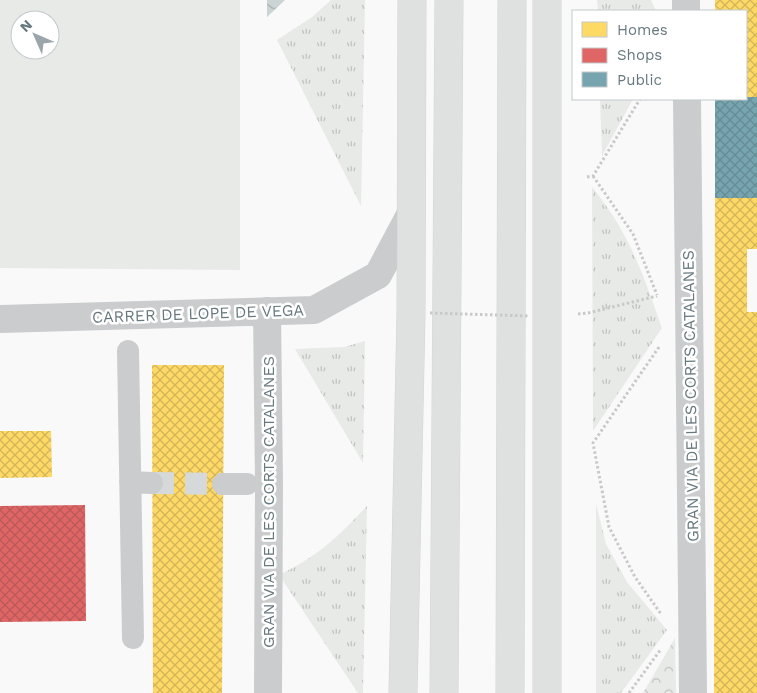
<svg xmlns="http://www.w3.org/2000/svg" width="757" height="693" font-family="'Work Sans',sans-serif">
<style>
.grass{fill:url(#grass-tufts)}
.forest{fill:url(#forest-crowns)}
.pitch{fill:#e8eae7;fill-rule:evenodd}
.water{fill:url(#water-waves)}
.homes{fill:url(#homes-cross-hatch)}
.shops{fill:url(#shops-cross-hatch)}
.public{fill:url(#public-cross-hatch)}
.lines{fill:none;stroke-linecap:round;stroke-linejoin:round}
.pedestrian-tunnel{stroke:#d5d9da;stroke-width:22;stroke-dasharray:22 11;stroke-linecap:butt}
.primary-casing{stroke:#d4d4d5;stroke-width:29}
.trunk-casing{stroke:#d4d5d5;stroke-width:29}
.path{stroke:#c9c9ca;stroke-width:3;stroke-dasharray:2.5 2.5;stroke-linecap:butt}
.pedestrian{stroke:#cacccd;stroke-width:22}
.minor{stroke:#cacccd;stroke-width:28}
.primary{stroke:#dfe0e0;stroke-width:28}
.trunk{stroke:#dfe0e0;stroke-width:28}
.path-bridge{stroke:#c9c9ca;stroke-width:3;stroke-dasharray:2.5 2.5;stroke-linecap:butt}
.labels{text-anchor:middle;stroke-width:5;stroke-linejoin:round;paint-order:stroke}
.street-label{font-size:16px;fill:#68787f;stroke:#fff}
</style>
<defs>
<pattern id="grass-tufts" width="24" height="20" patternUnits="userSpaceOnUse" patternTransform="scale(1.25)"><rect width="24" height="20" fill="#e8eae7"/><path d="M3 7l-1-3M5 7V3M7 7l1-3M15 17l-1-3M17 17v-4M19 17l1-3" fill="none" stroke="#c0c2c0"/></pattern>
<pattern id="forest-crowns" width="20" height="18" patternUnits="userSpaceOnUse" patternTransform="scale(1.25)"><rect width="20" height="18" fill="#e8eae7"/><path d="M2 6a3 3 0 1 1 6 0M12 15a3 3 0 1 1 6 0" fill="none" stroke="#c0c2c0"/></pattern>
<pattern id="water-waves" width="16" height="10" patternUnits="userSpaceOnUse" patternTransform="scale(1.25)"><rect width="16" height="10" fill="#ccd3d5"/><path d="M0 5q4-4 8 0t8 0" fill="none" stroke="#a9b0b2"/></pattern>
<pattern id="homes-cross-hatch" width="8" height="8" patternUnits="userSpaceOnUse" patternTransform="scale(1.25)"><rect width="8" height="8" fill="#ffd966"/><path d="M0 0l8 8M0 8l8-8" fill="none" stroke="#d2b559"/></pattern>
<pattern id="shops-cross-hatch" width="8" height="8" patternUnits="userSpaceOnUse" patternTransform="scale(1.25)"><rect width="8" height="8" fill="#e06666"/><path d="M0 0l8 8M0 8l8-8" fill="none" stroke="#b95959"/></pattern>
<pattern id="public-cross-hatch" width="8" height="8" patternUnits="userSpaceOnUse" patternTransform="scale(1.25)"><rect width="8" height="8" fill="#76a5af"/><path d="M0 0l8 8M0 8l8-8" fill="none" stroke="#658b94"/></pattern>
</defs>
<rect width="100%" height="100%" fill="#f9f9f9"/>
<!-- grass -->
<path class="grass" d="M331 0H365L361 206 277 40 312 17Z
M597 0H651L656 11H598Z
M600 99H633L602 156Z
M592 187C629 232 643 274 662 328L593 431Z
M365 341 363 463 295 349 344 347Z
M596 504 606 544 627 582 667 630 621 693H596Z
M367 506 363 693H358L279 575C318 556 337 538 367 506Z"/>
<!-- forest -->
<path class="forest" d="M675 638 676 693H643Z"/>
<!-- pitch -->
<path class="pitch" d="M0 0H240V270L0 268ZM20 20H50V50H20Z"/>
<!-- water -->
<path class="water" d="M267 0H285L267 17Z"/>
<!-- homes -->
<path class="homes" d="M715 0H757V97H746V11H715Z
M715 198H757V249H747V312H757V693H714Z
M152 365H224L222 693H153Z
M0 431H51L52 477 0 478Z"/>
<!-- shops -->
<path class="shops" d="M85 505 86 621 0 622V506Z"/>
<!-- public -->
<path class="public" d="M746 97H757V198H715V99H746Z"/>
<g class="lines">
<!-- pedestrian-tunnel -->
<path class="pedestrian-tunnel" d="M152 483 223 484"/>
<!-- primary casing -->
<g class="primary-casing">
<path id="primary" d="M547 0V693
M403 693 411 314 412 0"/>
</g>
<!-- trunk casing -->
<g class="trunk-casing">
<path id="trunk" d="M444 693 449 0
M510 693 512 0"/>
</g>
<!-- path -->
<path class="path" d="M593 176 633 234 657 295
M587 177 593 176 640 99
M578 314 588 313 657 296
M659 347 593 443 609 527 635 577 661 614
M629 693 661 649"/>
<!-- pedestrian -->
<path class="pedestrian" d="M128 351 133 638
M130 482 152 483
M223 484H247"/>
<!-- minor -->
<path class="minor" d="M686 0V11
M687 99 693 693
M267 311 269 484 268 693
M0 319 314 310 378 275 411 213"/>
<!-- primary -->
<use href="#primary" class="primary"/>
<!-- trunk -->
<use href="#trunk" class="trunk"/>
<!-- path-bridge -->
<path class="path-bridge" d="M430 313 530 316"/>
</g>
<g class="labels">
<!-- street labels -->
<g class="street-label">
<text transform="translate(198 313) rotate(-2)" y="6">CARRER DE LOPE DE VEGA</text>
<text transform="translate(690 396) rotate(-91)" y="6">GRAN VIA DE LES CORTS CATALANES</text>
<text transform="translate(268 502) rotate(-90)" y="6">GRAN VIA DE LES CORTS CATALANES</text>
</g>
</g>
<!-- legend -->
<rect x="572" y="10" width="175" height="90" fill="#ffffff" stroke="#c3c9cc"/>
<rect x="582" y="22" width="25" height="15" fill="#ffd966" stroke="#c3c9cc"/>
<text x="617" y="35" font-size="15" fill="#68787f">Homes</text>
<rect x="582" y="48" width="25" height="15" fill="#e06666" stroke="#c3c9cc"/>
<text x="617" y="60" font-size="15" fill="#68787f">Shops</text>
<rect x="582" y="72" width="25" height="15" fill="#76a5af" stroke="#c3c9cc"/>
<text x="617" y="85" font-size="15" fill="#68787f">Public</text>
<!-- north arrow -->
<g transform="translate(35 35) rotate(315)"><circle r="24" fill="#ffffff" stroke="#c3c9cc"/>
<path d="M0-4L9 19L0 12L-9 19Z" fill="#9ba5aa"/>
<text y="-8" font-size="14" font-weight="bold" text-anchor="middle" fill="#68787f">N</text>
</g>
</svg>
